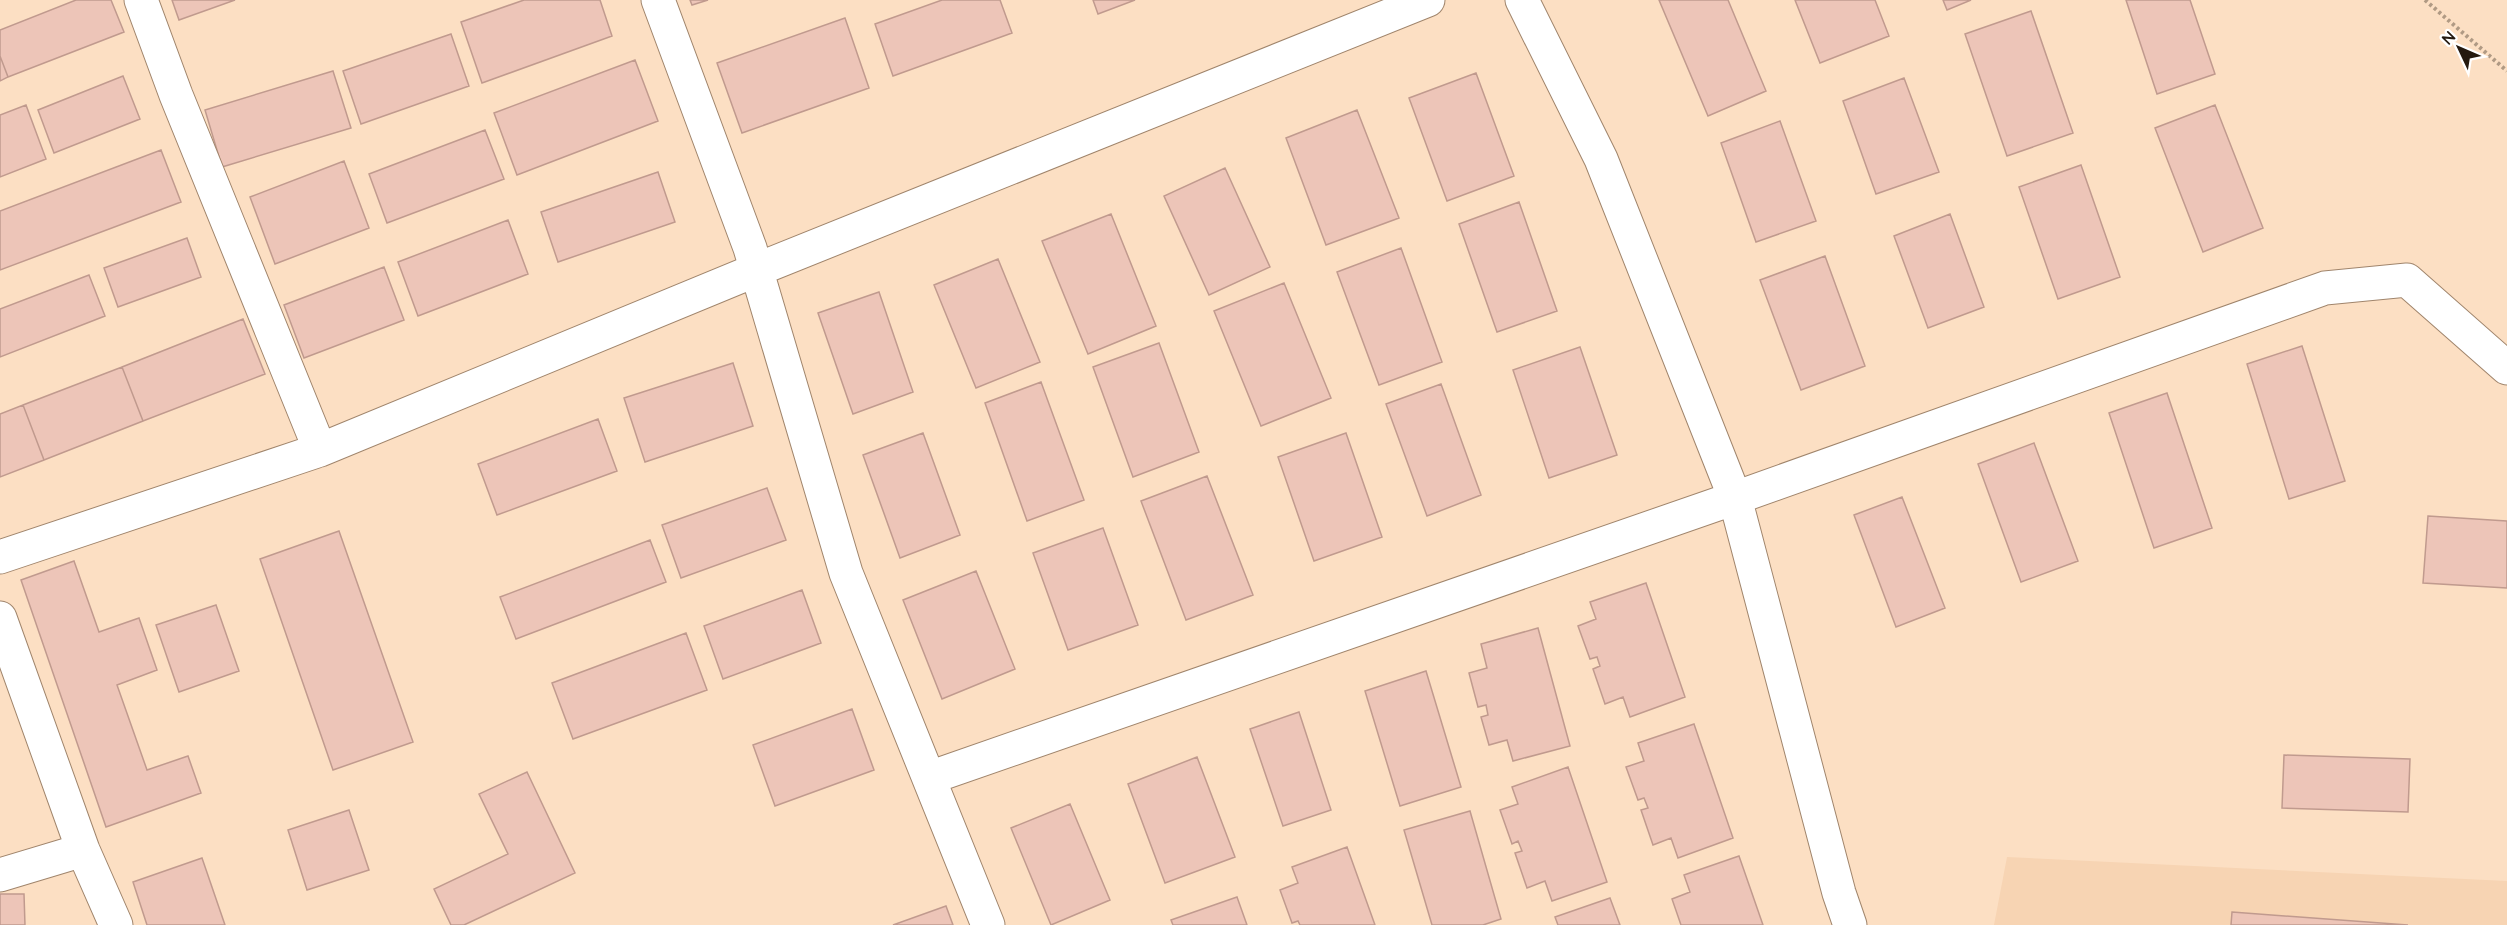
<svg xmlns="http://www.w3.org/2000/svg" width="2507" height="925" font-family="Quicksand,sans-serif">
<style>
.built{fill:#f7d4b3}
.building{fill:#edc5b8;stroke:#c09a8e;stroke-width:1.5}
.lines{fill:none;stroke-linecap:round;stroke-linejoin:round}
.street-casing{stroke:#a0856c;stroke-width:35}
.path{stroke:#b09a84;stroke-width:4;stroke-dasharray:3 3;stroke-linecap:butt}
.street{stroke:#fff;stroke-width:33}
</style>
<rect width="100%" height="100%" fill="#fcdfc3"/>
<!-- built -->
<path class="built" d="M2007 857 2507 881V925H1994Z"/>
<!-- building -->
<path class="building" d="M76 0H111L124 32 8 77 0 56V30Z
M172 0H235L179 20Z
M524 0H600L612 36 482 83 461 22Z
M690 0H708L692 5Z
M942 0H1000L1012 33 893 76 875 24Z
M1093 0H1135L1098 14Z
M1659 0H1728L1766 91 1708 116Z
M1795 0H1875L1889 36 1820 63Z
M1943 0H1971L1947 10Z
M2126 0H2190L2215 74 2157 94Z
M2031 11 2073 133 2007 156 1965 34Z
M845 18 869 88 742 133 717 63Z
M451 34 469 86 361 124 343 71Z
M0 56 8 77 0 81Z
M635 60 658 121 517 175 494 113Z
M333 71 351 128 222 167 205 110Z
M1476 73 1514 176 1447 201 1409 98Z
M123 76 140 119 54 153 38 110Z
M1904 78 1939 172 1876 194 1843 101Z
M26 105 46 159 0 177V115Z
M2215 105 2263 228 2203 252 2155 128Z
M1357 110 1399 218 1326 245 1286 138Z
M1780 121 1816 221 1756 242 1721 143Z
M485 130 504 179 387 223 369 174Z
M161 150 181 202 0 270V211Z
M344 161 369 228 275 264 250 197Z
M2081 165 2120 277 2058 299 2019 187Z
M1225 168 1270 267 1209 295 1164 196Z
M658 172 675 222 558 262 541 212Z
M1519 202 1557 311 1497 332 1459 224Z
M1111 214 1156 326 1088 354 1042 241Z
M1950 214 1984 307 1928 328 1894 236Z
M508 220 528 274 418 316 398 262Z
M187 238 201 277 118 307 104 268Z
M1401 248 1442 362 1379 385 1337 272Z
M1825 256 1865 366 1801 390 1760 280Z
M998 259 1040 362 976 388 934 285Z
M384 267 404 320 304 358 284 305Z
M89 275 105 316 0 357V309Z
M1284 283 1331 398 1261 426 1214 311Z
M879 292 913 392 853 414 818 313Z
M243 319 265 374 143 421 122 367Z
M1159 343 1199 452 1133 477 1093 367Z
M2302 346 2345 481 2289 499 2247 364Z
M1580 347 1617 455 1549 478 1513 370Z
M733 363 753 426 645 462 624 398Z
M122 367 143 421 44 460 23 405Z
M1041 382 1084 500 1027 521 985 403Z
M1441 384 1481 495 1427 516 1386 404Z
M2167 393 2212 528 2154 548 2109 413Z
M23 405 44 460 0 477V414Z
M598 419 617 471 497 515 478 464Z
M923 433 960 535 900 558 863 455Z
M1346 433 1382 537 1314 561 1278 457Z
M2034 443 2078 561 2021 582 1978 464Z
M1207 476 1253 595 1186 620 1141 501Z
M767 488 786 540 681 578 662 525Z
M1902 497 1945 608 1896 627 1854 515Z
M2428 516 2507 521V588L2423 583Z
M1103 528 1138 625 1068 650 1033 553Z
M339 531 413 742 333 770 260 559Z
M650 540 666 582 516 639 500 597Z
M74 561 99 632 139 618 157 670 117 685 147 770 188 756 201 793 106 827 21 580Z
M976 571 1015 669 942 699 903 600Z
M1646 583 1685 697 1630 717 1623 697 1605 704 1593 669 1600 666 1597 657 1590 659 1578 626 1596 619 1590 602Z
M802 590 821 643 723 679 704 626Z
M216 605 239 671 179 692 156 625Z
M1538 628 1570 746 1513 761 1507 740 1489 745 1481 717 1488 715 1486 705 1478 707 1469 673 1487 668 1481 644Z
M686 633 707 690 573 739 552 683Z
M1426 671 1461 787 1400 806 1365 691Z
M852 709 874 770 775 806 753 745Z
M1299 712 1331 810 1283 826 1250 729Z
M1694 724 1733 838 1678 858 1671 838 1653 845 1641 810 1648 808 1644 798 1638 800 1626 767 1644 761 1638 743Z
M2284 755 2410 759 2408 812 2282 808Z
M1197 757 1235 857 1165 883 1128 784Z
M1568 767 1607 882 1552 901 1545 881 1527 888 1515 853 1522 851 1518 841 1512 844 1500 810 1518 804 1512 787Z
M527 772 575 873 464 925H451L434 889 508 854 479 794Z
M1070 804 1110 900 1051 925 1011 828Z
M349 810 369 870 307 890 288 830Z
M1470 811 1501 919 1483 925H1432L1404 830Z
M1347 847 1375 925H1300L1298 921 1292 923 1280 890 1298 883 1292 867Z
M1739 856 1763 925H1681L1672 899 1690 892 1684 875Z
M202 858 225 925H147L133 882Z
M0 894H24L25 925H0Z
M1237 897 1247 925H1173L1171 920Z
M1610 898 1620 925H1558L1555 917Z
M946 906 953 925H893Z
M2232 912 2408 925H2231Z"/>
<g class="lines">
<!-- street casing -->
<g class="street-casing">
<path id="street" d="M141 0 176 95 320 450
M658 0 750 248 846 573 988 925
M1522 0 1601 159 1735 498 1839 893 1850 925
M0 557 320 450 756 270 1428 0
M0 618 83 850 116 925
M929 778 1735 498 2325 288 2407 280 2507 368
M0 875 83 850"/>
</g>
<!-- path -->
<path class="path" d="M2425 0 2507 71"/>
<!-- street -->
<use href="#street" class="street"/>
</g>
<!-- north arrow -->
<g transform="translate(2459 48) rotate(314)" stroke="#ffffff" stroke-width="4.5" paint-order="stroke">
<path d="M0-4.5L10 22L0 15L-10 22Z" fill="#24190f"/>
<text y="-9" font-size="16" font-weight="bold" text-anchor="middle" fill="#24190f">N</text>
</g>
</svg>
